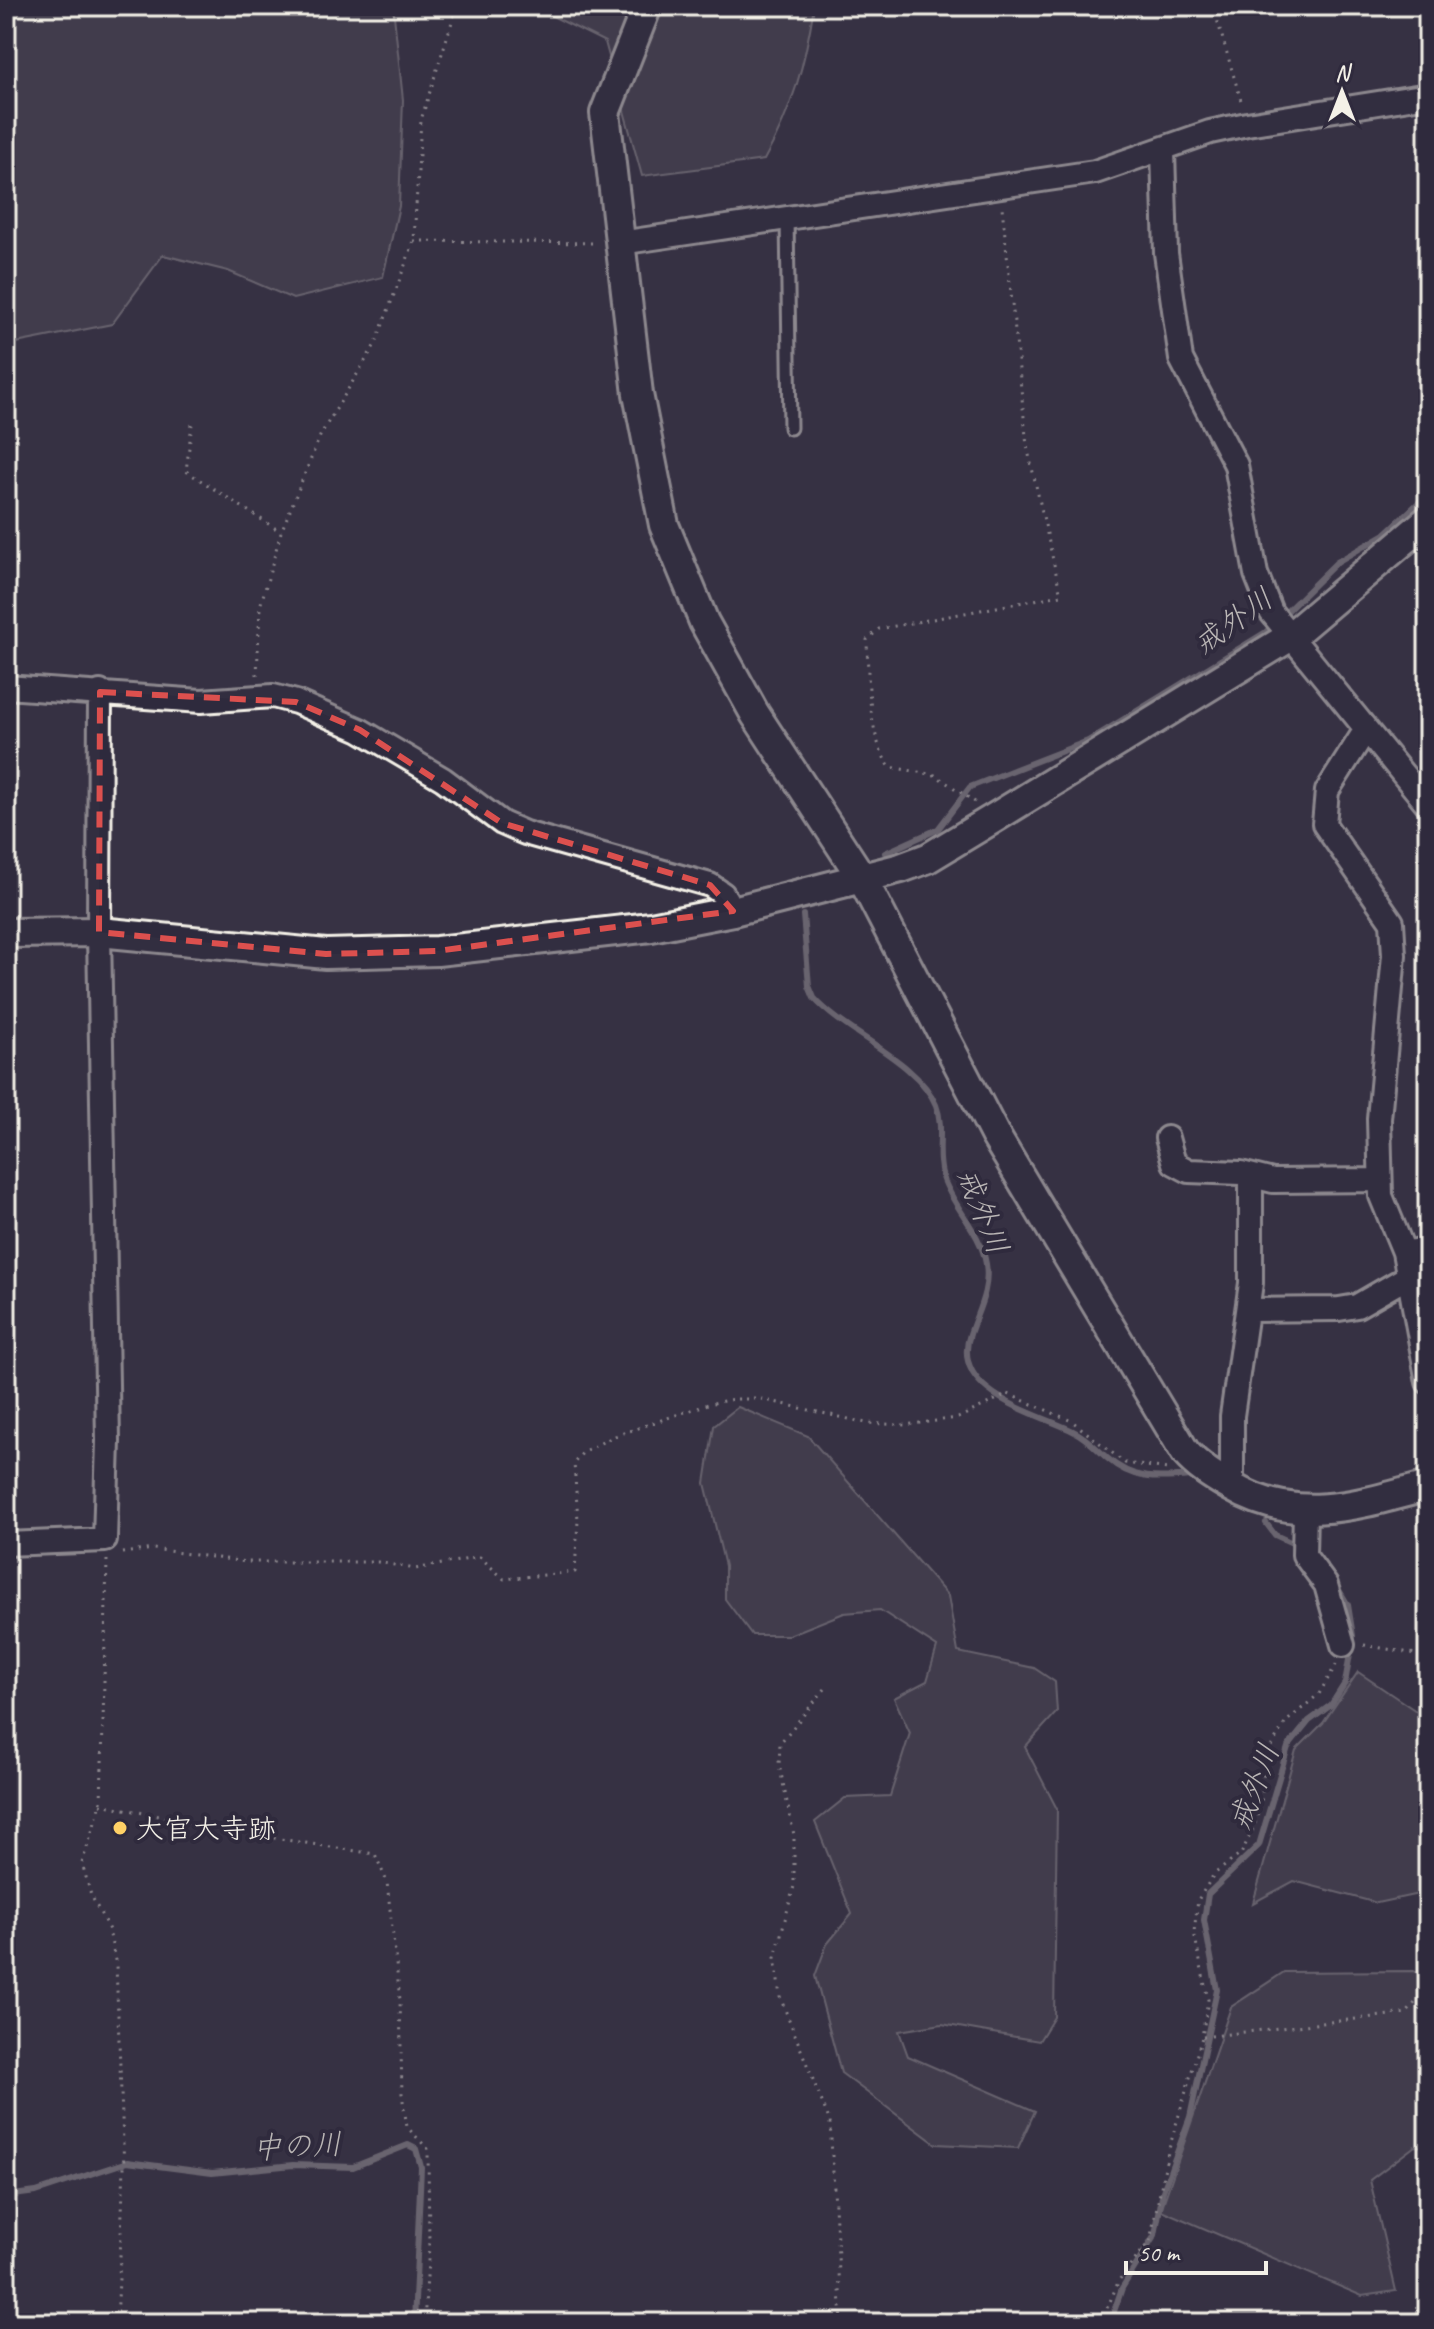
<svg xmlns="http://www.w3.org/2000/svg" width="1434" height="2329" font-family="Caveat,'Klee One',sans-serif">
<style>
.green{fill:#504b59;stroke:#a29ea0;stroke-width:2}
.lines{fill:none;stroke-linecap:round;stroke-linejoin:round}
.stream{stroke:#a6a2a4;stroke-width:6}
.service-casing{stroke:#f4f1e8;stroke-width:17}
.minor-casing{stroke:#f4f1e8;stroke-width:28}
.tertiary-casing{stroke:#f4f1e8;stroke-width:34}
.path{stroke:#f4f1e8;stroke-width:3;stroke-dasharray:2 6;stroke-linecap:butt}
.service{stroke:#2f2a3d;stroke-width:11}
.minor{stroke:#2f2a3d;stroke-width:22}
.tertiary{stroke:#2f2a3d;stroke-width:28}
.marked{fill:none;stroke:#dc504e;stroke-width:6;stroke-dasharray:16 10;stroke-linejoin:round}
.poi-dot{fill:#ffd166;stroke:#2f2a3d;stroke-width:3}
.labels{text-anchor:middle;stroke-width:8;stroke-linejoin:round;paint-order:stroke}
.poi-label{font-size:28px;fill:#f4f1e8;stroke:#2f2a3d;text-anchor:start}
.water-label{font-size:30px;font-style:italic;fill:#bab6b5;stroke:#2f2a3d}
</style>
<rect width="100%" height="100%" fill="#373244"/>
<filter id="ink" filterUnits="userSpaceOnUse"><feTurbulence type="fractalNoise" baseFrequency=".0125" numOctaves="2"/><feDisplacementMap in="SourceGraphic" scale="16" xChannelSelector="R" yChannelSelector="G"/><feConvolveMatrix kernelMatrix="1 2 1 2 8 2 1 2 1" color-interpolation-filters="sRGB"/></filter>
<g filter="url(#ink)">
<!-- green -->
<path class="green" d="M6 6H393L403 100 399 206 383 277 293 299 228 271 163 255 112 324 6 345Z
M532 6H814C805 64 793 108 764 160L642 176 605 42Z
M738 1407 808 1436 948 1596 958 1652 1034 1668 1055 1682 1057 1712 1025 1747 1057 1809 1054 2017 1039 2041 942 2024 899 2031 908 2056 1035 2111 1018 2148 936 2144 841 2073 815 1976 827 1944 852 1914 815 1822 845 1798 890 1796 910 1733 894 1698 927 1681 937 1647 880 1610 844 1613 789 1635H752L725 1599V1566L705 1483 714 1426Z
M1358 1672 1428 1719V1892L1377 1903 1294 1881 1253 1903 1296 1750 1323 1723Z
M1414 1971 1428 1979V2147L1415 2146 1370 2180 1396 2291 1362 2296 1161 2210 1231 2007 1284 1972Z"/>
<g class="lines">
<!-- stream -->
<path class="stream" d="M885 853 938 829 970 787 1088 741 1266 632 1337 562 1385 534 1428 494
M803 915 809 986 814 998C846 1034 918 1061 936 1105 945 1128 935 1154 943 1177 953 1208 981 1231 986 1264 990 1290 978 1310 970 1334 949 1393 1037 1413 1073 1431 1086 1437 1096 1448 1107 1458 1133 1481 1157 1479 1191 1476
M1266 1523 1275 1535 1301 1547
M6 2196 36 2192 127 2162 212 2173 293 2165 353 2167 408 2145 416 2149 421 2167 414 2323
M1110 2323 1122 2288 1155 2235 1163 2191 1190 2117 1217 1990 1204 1920 1208 1894 1259 1845 1288 1747 1309 1721 1331 1705 1345 1683 1353 1636 1348 1605 1333 1580"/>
<!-- service casing -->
<g class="service-casing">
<path id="service" d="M787 218 790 428"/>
</g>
<!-- minor casing -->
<g class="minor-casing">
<path id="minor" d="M1163 151 1166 253 1181 359 1236 465 1256 574 1271 612 1428 805
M620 243 1095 172 1210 132 1247 124 1428 95
M6 687 201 701 273 696 296 702 360 730 443 779 502 823 525 833 710 885 723 894 733 911
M1365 731 1327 791 1324 824 1392 922 1394 955 1379 1119 1381 1196 1404 1252 1428 1382
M1167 1138 1174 1163 1189 1171 1241 1173 1273 1181 1380 1180
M1404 1252 1428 1250
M1249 1310 1339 1309 1357 1306 1409 1276
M1232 1487V1416L1251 1283V1176
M1305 1510 1304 1555 1326 1585 1343 1645
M6 1544 105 1540 108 1441 99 932 100 692"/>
</g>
<!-- tertiary casing -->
<g class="tertiary-casing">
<path id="tertiary" d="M647 6 605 113 638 394 664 525 704 622 755 714 862 878 995 1135 1185 1452C1198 1467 1213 1476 1230 1486 1297 1526 1358 1505 1428 1486
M6 933 99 932 326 954 437 951 651 927 733 911 901 868 928 858 991 820 1291 636 1428 520"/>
</g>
<!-- path -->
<path class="path" d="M1213 6 1242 104
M414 241 598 243
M192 424 186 471 281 532
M257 675 260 607 281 532 321 434 376 343 414 241 421 120 457 6
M975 802 935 775 890 767C868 739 868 675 867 640L879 629 1061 595 1027 446 1002 207
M122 1553 153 1549 246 1562H378L415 1569 480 1557 504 1579 575 1572 578 1520 574 1463 584 1451 615 1436 708 1404 734 1399H761L866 1423 905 1425 958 1418 1008 1394 1072 1421 1125 1463 1168 1469
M107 1560 101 1804 82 1863 91 1895 109 1930 116 1965 124 2168 117 2323
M1364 1645 1428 1656
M825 1689 780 1743 779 1764 794 1835V1886L775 1957 780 1997 830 2122 842 2323
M101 1804 229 1831 375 1854 387 1882 400 2000 402 2094 407 2127 428 2149 429 2246 424 2323
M1203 2037 1407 2013 1422 1994 1428 1953
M1101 2323 1119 2280 1150 2241 1168 2152 1202 2037 1208 2000 1194 1932 1198 1900 1214 1874 1241 1854 1254 1827 1262 1797 1265 1757 1286 1722 1319 1694 1337 1663"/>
<!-- service -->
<use href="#service" class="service"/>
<!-- minor -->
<use href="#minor" class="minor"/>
<!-- tertiary -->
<use href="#tertiary" class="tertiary"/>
</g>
</g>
<!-- marked area -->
<path d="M0 0H1434V2329H0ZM100 692 296 702 360 730 502 823 710 885 733 911 437 951 326 954 99 932Z" fill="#373244" fill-opacity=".55" fill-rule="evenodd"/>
<path class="marked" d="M100 692 296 702 360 730 502 823 710 885 733 911 437 951 326 954 99 932Z"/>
<!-- markers -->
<circle class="poi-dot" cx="120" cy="1828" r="8"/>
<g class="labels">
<!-- poi labels -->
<g class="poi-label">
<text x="136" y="1838">大官大寺跡</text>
</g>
<!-- water labels -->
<g class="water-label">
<text transform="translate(1233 621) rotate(-36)" y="10">戒外川</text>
<text transform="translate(983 1211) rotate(68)" y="10">戒外川</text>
<text transform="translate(1254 1787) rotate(-69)" y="10">戒外川</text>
<text transform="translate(297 2146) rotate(-3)" y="10">中の川</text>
</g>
</g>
<!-- margin -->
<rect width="1434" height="2329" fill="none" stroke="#2f2a3d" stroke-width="32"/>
<rect x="16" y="16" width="1402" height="2297" fill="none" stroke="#f4f1e8" stroke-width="3" filter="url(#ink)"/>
<!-- north arrow -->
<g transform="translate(1342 92)" stroke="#2f2a3d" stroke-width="6" paint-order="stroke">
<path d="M0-6L14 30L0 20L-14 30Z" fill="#f4f1e8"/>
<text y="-12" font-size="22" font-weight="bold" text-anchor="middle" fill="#f4f1e8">N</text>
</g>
<!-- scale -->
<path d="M1126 2261v12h140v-12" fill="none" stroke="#f4f1e8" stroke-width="4"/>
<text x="1138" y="2261" font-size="24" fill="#f4f1e8" stroke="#2f2a3d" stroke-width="6" paint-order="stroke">50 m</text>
</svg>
